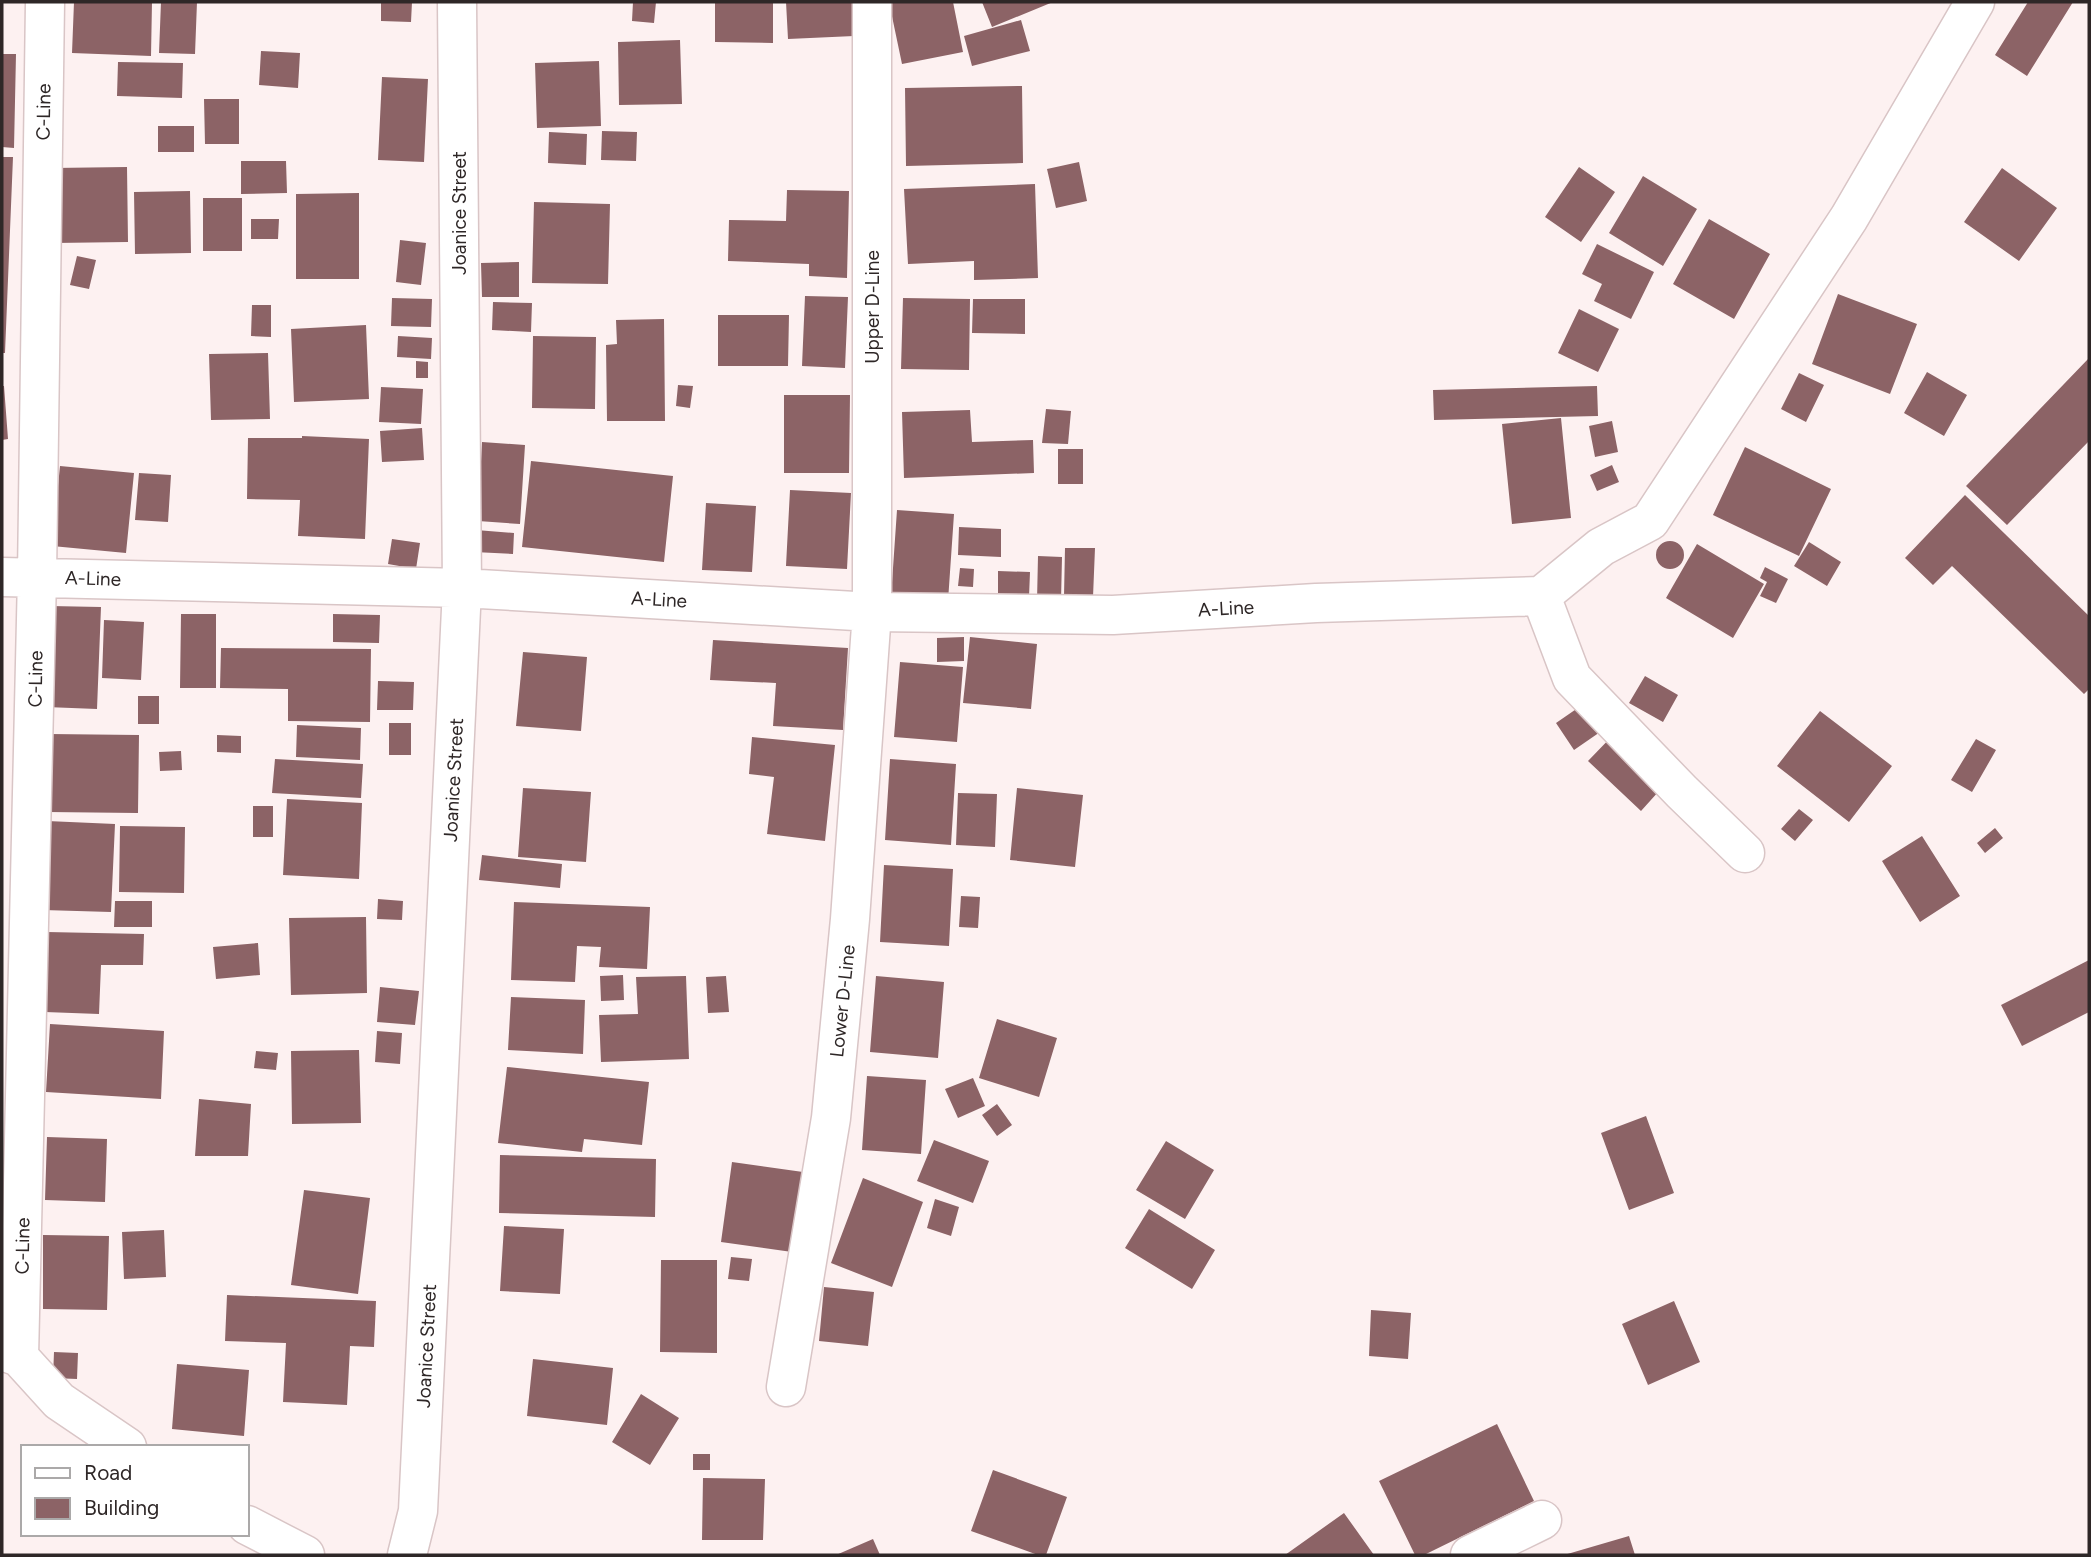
<svg xmlns="http://www.w3.org/2000/svg" width="2091" height="1557" font-family="Figtree,sans-serif">
<style>
.building{fill:#8c6366}
.lines{fill:none;stroke-linecap:round;stroke-linejoin:round}
.street-casing{stroke:#d9c5c6;stroke-width:41}
.street{stroke:#fff;stroke-width:38}
.labels{text-anchor:middle;stroke-width:7;stroke-linejoin:round;paint-order:stroke}
.street-label{font-size:19px;fill:#2e2727;stroke:#fff}
</style>
<rect width="100%" height="100%" fill="#fdf1f1"/>
<!-- building -->
<path class="building" d="M74 2H152L151 56 72 53Z
M161 2H197L195 54 159 53Z
M381 2H412L411 22 381 21Z
M633 2H656L654 23 632 21Z
M715 2H773V43L715 42Z
M786 2H853L854 36 788 39Z
M889 2H953L963 52 902 64Z
M982 2H1053L992 27Z
M2028 2H2073L2027 76 1995 55Z
M1021 20 1030 51 972 66 964 36Z
M680 40 682 104 619 105 618 42Z
M261 51 300 53 298 88 259 85Z
M2 54H16L14 148 2 147Z
M599 61 601 126 537 128 535 63Z
M118 62 183 63 182 98 117 96Z
M382 77 428 79 424 162 378 160Z
M1022 86 1023 163 906 166 905 88Z
M204 99H239V144H205Z
M158 126H194V152H158Z
M602 131 637 132 636 161 601 160Z
M549 132 587 134 586 165 548 163Z
M2 157H13L5 353H2Z
M241 161H286L287 193 241 194Z
M1079 162 1087 201 1056 208 1047 169Z
M127 167 128 242 54 243 53 168Z
M1579 167 1615 192 1581 242 1545 217Z
M2002 168 2057 208 2019 261 1964 222Z
M1643 176 1697 209 1663 266 1609 233Z
M1035 184 1038 278 974 280V261L908 264 904 189Z
M787 190 849 191 847 278 809 276V264L728 261 729 220 786 221Z
M190 191 191 253 135 254 134 192Z
M359 193V279H296V194Z
M203 198H242V251H203Z
M534 202 610 204 608 284 532 283Z
M251 219H279L278 239H251Z
M1709 219 1770 254 1734 319 1673 284Z
M400 240 426 243 421 285 396 282Z
M1597 244 1654 272 1631 319 1594 301 1602 284 1582 274Z
M77 256 96 260 89 289 70 285Z
M519 262V297H482L481 263Z
M1838 294 1917 324 1890 394 1812 364Z
M805 296 848 297 845 368 802 366Z
M392 298 432 299 431 327 391 326Z
M903 298 970 299 969 370 901 369Z
M973 299H1025V334L972 333Z
M493 302 532 303 531 332 492 330Z
M252 305H271V337L251 336Z
M1579 309 1619 329 1598 372 1558 353Z
M718 315H789L788 366H718Z
M664 319 665 421H607L606 345 617 344 616 320Z
M366 325 369 399 294 402 291 329Z
M398 336 432 338 431 359 397 357Z
M533 336 596 337 595 409 532 408Z
M268 353 270 419 211 420 209 354Z
M2089 358V441L2007 525 1966 486Z
M416 361 428 362V378H416Z
M1927 372 1967 395 1944 436 1904 413Z
M1799 373 1824 385 1806 422 1781 409Z
M678 385 693 386 690 408 676 406Z
M2 386H4L8 439 2 440Z
M1597 386 1598 416 1434 420 1433 390Z
M381 387 423 389 421 424 379 422Z
M784 395H850L849 473H784Z
M1046 409 1071 411 1068 444 1042 443Z
M970 410 972 442 1033 440 1034 473 904 478 902 412Z
M1561 418 1571 518 1512 524 1502 424Z
M1612 421 1618 452 1595 457 1589 426Z
M422 428 424 460 382 462 380 431Z
M302 436 369 439 365 539 298 536 300 500 247 499 248 438H302Z
M482 442 525 445 520 524 478 521Z
M1745 447 1831 489 1799 556 1713 515Z
M1058 449H1083V484H1058Z
M531 461 673 476 664 562 522 547Z
M1612 465 1619 482 1597 491 1590 475Z
M60 466 134 473 126 553 52 546Z
M139 473 171 475 168 522 135 520Z
M790 490 851 493 847 569 786 566Z
M1965 495 2089 616V689L2084 694 1952 566 1933 585 1905 558Z
M706 503 756 506 752 572 702 570Z
M897 510 954 514 948 601 891 597Z
M959 527 1001 529V557L958 555Z
M476 530 514 533 513 554 474 552Z
M392 539 420 543 416 569 388 564Z
M1656 555a14 14 0 1 1 28 0a14 14 0 1 1-28 0Z
M1809 542 1841 562 1827 586 1794 566Z
M1697 544 1764 584 1733 638 1666 598Z
M1065 548H1095L1093 597 1064 596Z
M1038 556 1062 557 1061 601H1037Z
M1765 567 1788 579 1776 603 1760 596 1767 582 1760 578Z
M960 568 974 569 973 587 958 586Z
M998 571 1030 572 1029 597 998 596Z
M50 606 101 607 97 709 46 707Z
M181 614H216V688H180Z
M333 614 380 615 379 643 333 642Z
M104 620 144 622 141 680 102 678Z
M964 637V661L937 662V638Z
M970 637 1037 644 1031 709 963 703Z
M713 640 848 648 843 730 773 726 776 683 710 680Z
M221 648 371 649 370 722 288 721V689L220 688Z
M523 652 587 657 581 731 516 726Z
M900 662 963 667 957 742 894 737Z
M1645 676 1678 695 1663 722 1629 703Z
M378 681 414 682 413 710H377Z
M138 696H159V724H138Z
M1585 703 1603 730 1574 750 1556 723Z
M1820 711 1892 766 1849 822 1777 766Z
M389 723H411V755H389Z
M297 725 361 728 360 760 296 757Z
M1616 732 1668 781 1641 811 1588 761Z
M49 734 139 735 138 813 48 812Z
M217 735 241 736V753L217 752Z
M752 737 835 745 825 841 767 834 774 777 749 774Z
M1976 739 1996 750 1972 792 1951 780Z
M181 751 182 770 160 771 159 752Z
M275 759 363 764 361 798 272 793Z
M890 759 956 764 951 845 885 840Z
M523 788 591 792 586 862 518 857Z
M1017 788 1083 795 1075 867 1010 860Z
M958 793 997 794 995 847 956 845Z
M287 799 362 803 359 879 283 875Z
M253 806H273V837H253Z
M1799 809 1813 820 1795 841 1781 829Z
M47 821 115 824 111 912 43 910Z
M120 826 185 827 184 893 119 892Z
M1995 828 2003 838 1985 853 1977 843Z
M1922 836 1960 896 1920 922 1882 861Z
M482 855 562 864 560 888 479 880Z
M884 865 953 869 949 946 880 942Z
M961 896 980 897 978 928 959 927Z
M378 899 403 901 402 920 377 919Z
M115 901H152V927H114Z
M514 902 650 907 647 969 599 967 601 947 577 946 575 982 511 980Z
M366 917 367 993 291 995 289 918Z
M47 932 144 934 143 965H101L99 1014 45 1012Z
M258 943 260 975 216 979 213 947Z
M2089 960V1012L2022 1046 2001 1005Z
M623 975 624 1000 601 1001 600 976Z
M686 976 689 1059 601 1062 599 1015 638 1014 636 977Z
M726 976 729 1012 708 1013 706 977Z
M876 976 944 982 938 1058 870 1052Z
M380 987 419 991 415 1025 377 1022Z
M511 997 585 1000 583 1054 508 1050Z
M997 1019 1057 1038 1039 1097 979 1078Z
M50 1024 164 1031 161 1099 46 1092Z
M377 1031 402 1033 400 1064 375 1062Z
M359 1050 361 1123 292 1124 291 1051Z
M256 1051 278 1053 276 1070 254 1068Z
M507 1067 649 1082 642 1145 584 1139 582 1152 498 1143Z
M867 1076 926 1080 921 1154 862 1150Z
M973 1078 985 1106 958 1118 945 1089Z
M199 1099 251 1104 248 1156H195Z
M997 1104 1012 1125 997 1136 982 1115Z
M1646 1116 1674 1193 1629 1210 1601 1133Z
M47 1137 107 1139 105 1202 45 1200Z
M934 1140 989 1161 973 1203 917 1181Z
M1166 1141 1214 1170 1185 1219 1136 1190Z
M500 1155 656 1159 655 1217 499 1213Z
M732 1162 803 1172 792 1252 721 1242Z
M863 1178 923 1202 892 1287 831 1263Z
M304 1190 370 1198 358 1294 291 1285Z
M935 1199 959 1207 951 1236 927 1228Z
M1149 1209 1215 1250 1192 1289 1125 1248Z
M504 1226 564 1229 560 1294 500 1291Z
M164 1230 166 1277 124 1279 122 1232Z
M43 1235 109 1236 107 1310 43 1309Z
M731 1257 752 1259 749 1281 728 1279Z
M661 1260H717V1353L660 1352Z
M824 1287 874 1292 868 1346 819 1341Z
M227 1295 376 1301 374 1347 350 1346 347 1405 283 1402 286 1343 225 1341Z
M1674 1301 1700 1362 1648 1385 1622 1324Z
M1371 1310 1411 1313 1408 1359 1369 1356Z
M54 1352 78 1353 77 1379 53 1378Z
M533 1359 613 1368 607 1425 527 1416Z
M177 1364 249 1370 244 1436 172 1429Z
M641 1394 679 1418 650 1465 612 1442Z
M1497 1424 1534 1501 1424 1555H1415L1379 1481Z
M693 1454H710V1470H693Z
M993 1470 1067 1497 1046 1555H1038L971 1531Z
M703 1478 765 1479 763 1540H702Z
M1344 1513 1374 1555H1285Z
M1629 1536 1635 1555H1564Z
M873 1539 880 1555H836Z"/>
<g class="lines">
<!-- street casing -->
<g class="street-casing">
<path id="street" d="M2 577 462 588 872 612 1113 615 1316 603 1541 596 1601 547 1650 521 1849 218 1975 2
M1541 596 1572 678 1682 792 1745 853
M2 1351 19 1357 59 1401 127 1447
M19 1357 37 576 45 2
M786 1387 831 1118 850 919 872 612V2
M247 1525 305 1555
M407 1555 418 1511 462 588 457 2
M1470 1555 1542 1520"/>
</g>
<!-- street -->
<use href="#street" class="street"/>
</g>
<g class="labels">
<!-- street labels -->
<g class="street-label">
<text transform="translate(43 112) rotate(-89)" y="7">C-Line</text>
<text transform="translate(459 213) rotate(-90)" y="7">Joanice Street</text>
<text transform="translate(872 307) rotate(-90)" y="7">Upper D-Line</text>
<text transform="translate(93 578) rotate(2)" y="7">A-Line</text>
<text transform="translate(659 599) rotate(3)" y="7">A-Line</text>
<text transform="translate(1226 608) rotate(-3)" y="7">A-Line</text>
<text transform="translate(35 679) rotate(-89)" y="7">C-Line</text>
<text transform="translate(453 780) rotate(-87)" y="7">Joanice Street</text>
<text transform="translate(842 1001) rotate(-84)" y="7">Lower D-Line</text>
<text transform="translate(22 1246) rotate(-89)" y="7">C-Line</text>
<text transform="translate(426 1346) rotate(-87)" y="7">Joanice Street</text>
</g>
</g>
<!-- border -->
<rect width="2091" height="1557" fill="none" stroke="#2e2727" stroke-width="7"/>
<!-- legend -->
<rect x="21" y="1445" width="228" height="91" fill="#ffffff" stroke="#aba9a9" stroke-width="2"/>
<rect x="35" y="1468" width="35" height="10" fill="#ffffff" stroke="#aba9a9" stroke-width="2"/>
<text x="84" y="1480" font-size="21" fill="#2e2727">Road</text>
<rect x="35" y="1498" width="35" height="21" fill="#8c6366" stroke="#aba9a9" stroke-width="2"/>
<text x="84" y="1515" font-size="21" fill="#2e2727">Building</text>
</svg>
